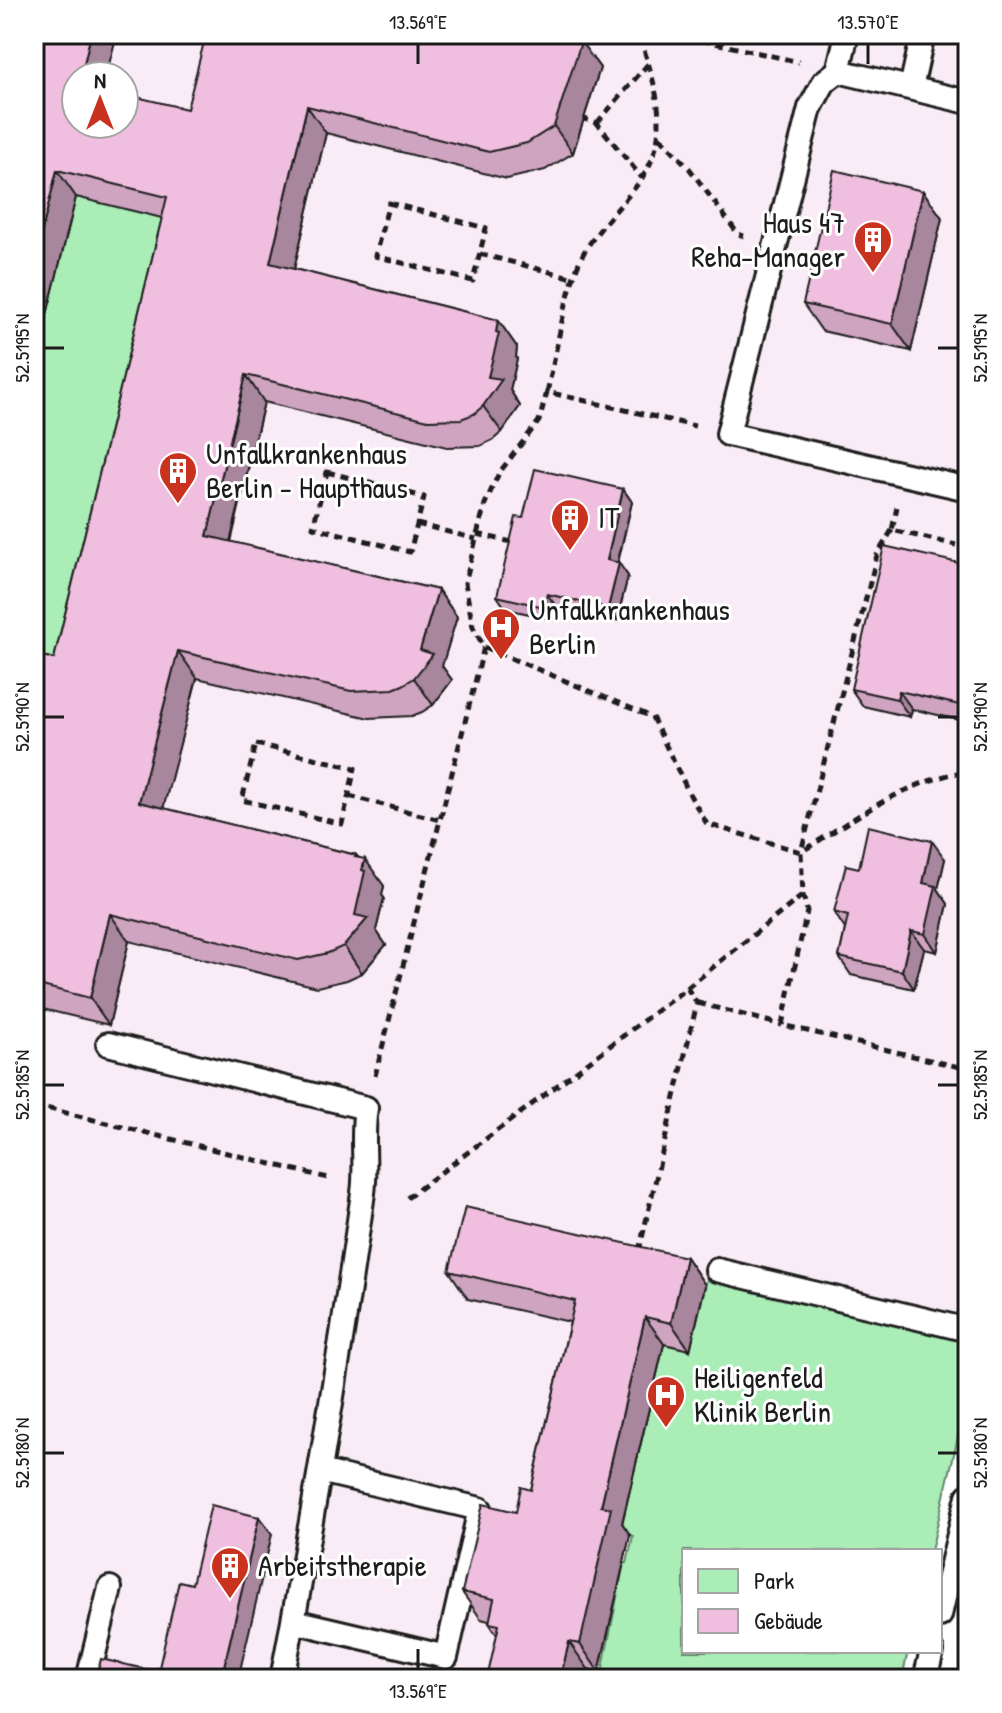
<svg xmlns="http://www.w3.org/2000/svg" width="1002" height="1713" font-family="'Patrick Hand',sans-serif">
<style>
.built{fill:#faecf6;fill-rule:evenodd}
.green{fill:#aaedb7;stroke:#63846a;stroke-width:2}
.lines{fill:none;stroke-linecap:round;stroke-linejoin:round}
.lane-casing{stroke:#1c1c1c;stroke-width:28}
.path{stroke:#1c1c1c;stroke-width:5;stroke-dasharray:8 6;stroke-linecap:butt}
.lane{stroke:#fff;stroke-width:22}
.wall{fill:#cea4c1;stroke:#1c1c1c;stroke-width:2}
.shaded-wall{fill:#a8869d;stroke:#1c1c1c;stroke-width:2}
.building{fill:#f0bfe0;stroke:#1c1c1c;stroke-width:2}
.ticks{fill:none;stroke:#1c1c1c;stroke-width:3}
.labels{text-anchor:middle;stroke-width:6;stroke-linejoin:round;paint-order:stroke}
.poi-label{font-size:30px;fill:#1c1c1c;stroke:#fff;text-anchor:start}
.neatline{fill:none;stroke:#1c1c1c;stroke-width:3}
.ticks-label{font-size:20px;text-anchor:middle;fill:#1c1c1c}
</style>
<rect width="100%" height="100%" fill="#fff"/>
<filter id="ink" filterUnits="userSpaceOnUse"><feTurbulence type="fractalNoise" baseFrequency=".0125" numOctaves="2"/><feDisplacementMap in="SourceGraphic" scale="16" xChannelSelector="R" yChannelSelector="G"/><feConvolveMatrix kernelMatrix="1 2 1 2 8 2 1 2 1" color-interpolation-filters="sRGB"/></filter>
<g filter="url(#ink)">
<!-- built -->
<path class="built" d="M34 34H968V1307H963L905 1551H684V1651L875 1679H34ZM76 76H124V124H76Z"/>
<!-- green -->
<path class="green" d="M78 186 188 213 70 697 34 688V367Z
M707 1279 968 1340V1395L931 1551H684V1651H908L902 1679H585L588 1669 602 1672 624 1563H627L633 1536 620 1533 664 1344 690 1350Z"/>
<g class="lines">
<!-- lane casing -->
<g class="lane-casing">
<path id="lane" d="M838 71 847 34
M911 88 923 34
M968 102 838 71 824 82 810 108 728 434 968 489
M108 1044 366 1108C361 1136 367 1165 363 1193 340 1355 313 1518 282 1679
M717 1270 968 1330
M940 1615 968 1496
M293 1621 446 1657 480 1509 320 1471
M88 1679 110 1588
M925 1679 932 1651"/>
</g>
<!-- path -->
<path class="path" d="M675 34 799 62
M581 118 597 123 642 178
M597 123 648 64
M660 137 689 168 738 234 744 236
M389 203 486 228 473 281 375 256Z
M480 254 574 278
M547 392C556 356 567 278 586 249 601 225 623 204 640 181 674 133 655 85 639 34
M327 472 424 497 410 552 313 527Z
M897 507 892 530 956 545
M417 524 476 539
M892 530 877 555 801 852 803 895 807 911 782 1025 968 1069
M477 534 516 543
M484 647 652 717 691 797 707 824 801 852C854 819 905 781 968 771
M256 744 355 768 342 824 242 800Z
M349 796 440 820
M698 1003 782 1025
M375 1076 484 647 473 627 465 583 476 539 485 504 499 473 539 421 547 392 695 426
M34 1105 332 1179
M407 1198 687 988 803 895
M639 1251 697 1003 687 988"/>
<!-- lane -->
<use href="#lane" class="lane"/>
</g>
<!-- wall -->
<path class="wall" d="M34 34 76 124 187 109 581 34 579 41 600 68 573 153 545 170 507 179 326 133 294 269 498 320 517 347 516 357 517 359 510 390 520 406 502 432 493 440 480 446 447 447 264 402 231 542 438 590 457 617 442 666 452 680 433 705 422 712 412 716 369 718 197 678 163 808 356 855 384 886 382 895 384 898 376 930 386 945 362 973 347 980 317 987 129 941 109 1025 34 1007V654L54 659 162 218 76 197 34 367Z
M923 191 942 218 911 351 822 331 803 304Z
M623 489 632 502 618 563 628 576 617 620 556 606 553 619 506 609 497 596Z
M968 565V722L912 709 910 717 863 706 851 689Z
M945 859 938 889 948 904 937 952 924 949 914 989 851 975 839 957 845 929 834 912 859 868Z
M686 1257 705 1285 690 1350 664 1344 622 1523 630 1535 599 1672 588 1669 497 1635 489 1623V1621L481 1619 462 1592 531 1490 570 1322 468 1299 449 1271Z"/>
<!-- shaded-wall -->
<path class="shaded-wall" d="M91 34H117L106 76H81Z
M557 34H581L578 48 581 42 600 68 573 153 554 126Z
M307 106 326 133 289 290 270 263Z
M57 170 76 197 34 367V263Z
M923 191 942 218 911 351 892 324Z
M498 320 517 347 516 357 517 359 510 390 520 406 502 432 483 406Z
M246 375 264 402 225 563 207 536Z
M623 489 632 502 615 573 607 560Z
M619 563 628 576 617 620 608 608Z
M438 590 457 617 442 666 452 680 433 705 414 678 420 650Z
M547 594 556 606 553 619 544 607Z
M178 651 197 678 158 829 139 802Z
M899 691 912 709 910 717 897 699Z
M932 841 945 859 938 889 948 904 937 952 925 934 923 883Z
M356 855 364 865 365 859 384 886 382 895 384 898 376 930 386 945 362 973 344 946 355 915Z
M110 914 129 941 109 1025 90 998Z
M911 931 924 949 914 989 902 971Z
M686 1257 705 1285 690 1350 671 1323Z
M645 1317 664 1344 622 1523 630 1535 599 1672 580 1644 601 1506Z
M259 1517 272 1534 238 1679H221Z
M569 1642 588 1669 585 1679H560Z"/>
<!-- building -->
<path class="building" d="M34 34H91L81 76H76V124H124V94L187 109 206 34H562L569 36V39L581 42 554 126 527 143 489 152 307 106 270 263 498 320 496 332 499 333 488 377 502 379 483 406 474 414 461 419 428 420 246 375 207 536 438 590 420 650 433 654 414 678 403 685 393 689 351 691 178 651 139 802 356 855 355 857 365 859 362 870 365 871 355 915 368 918 344 946 328 953 298 960 110 914 90 998 34 984V654L54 659 167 197 57 170 34 263Z
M834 170 923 191 892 324 803 304Z
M535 469 623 489 607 560 619 563 608 608 547 594 544 607 497 596 516 517 523 518Z
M884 546 968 565V707L899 691 897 699 851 689Z
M868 826 932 841 923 883 936 886 925 934 911 931 902 971 839 957 848 916 834 912 846 865 859 868Z
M465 1207 686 1257 671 1323 645 1317 601 1506 611 1508 580 1644 569 1642 560 1679H487L499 1625 489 1623 494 1599 462 1592 483 1504 516 1512 521 1487 531 1490 575 1301 449 1271Z
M211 1505 259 1517 221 1679H96L101 1659 158 1672 179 1581 192 1584Z"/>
</g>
<!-- ticks -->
<path class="ticks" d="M418 44V64M868 44V64M44 348H64M938 348H958M44 717H64M938 717H958M44 1085H64M938 1085H958M44 1453H64M938 1453H958M418 1649V1669"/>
<!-- icons -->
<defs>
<g id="building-pin" transform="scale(2)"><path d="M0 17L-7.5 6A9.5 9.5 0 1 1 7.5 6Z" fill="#c8321e" stroke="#fff"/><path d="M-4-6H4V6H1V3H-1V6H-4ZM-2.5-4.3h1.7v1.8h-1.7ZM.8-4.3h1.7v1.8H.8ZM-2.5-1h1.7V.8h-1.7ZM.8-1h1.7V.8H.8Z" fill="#fff"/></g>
<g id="hospital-pin" transform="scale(2)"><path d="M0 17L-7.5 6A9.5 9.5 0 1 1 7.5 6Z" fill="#c8321e" stroke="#fff"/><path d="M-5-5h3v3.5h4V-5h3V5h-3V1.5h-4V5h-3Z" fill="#fff"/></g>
</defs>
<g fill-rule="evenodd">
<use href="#building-pin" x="873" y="240"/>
<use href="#building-pin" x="178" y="471"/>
<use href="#building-pin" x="570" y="518"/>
<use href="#hospital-pin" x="501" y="627"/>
<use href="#hospital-pin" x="666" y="1395"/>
<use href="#building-pin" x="230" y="1566"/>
</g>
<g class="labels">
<!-- poi labels -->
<g class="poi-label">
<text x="845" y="233" text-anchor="end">Haus 47<tspan x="845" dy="34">Reha-Manager</tspan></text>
<text x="206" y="464">Unfallkrankenhaus<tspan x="206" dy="34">Berlin - Haupthaus</tspan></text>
<text x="598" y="528">IT</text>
<text x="529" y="620">Unfallkrankenhaus<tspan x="529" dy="34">Berlin</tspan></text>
<text x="694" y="1388">Heiligenfeld<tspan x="694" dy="34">Klinik Berlin</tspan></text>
<text x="258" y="1576">Arbeitstherapie</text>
</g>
</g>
<!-- margin -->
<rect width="1002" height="1713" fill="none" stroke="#fff" stroke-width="88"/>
<!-- legend -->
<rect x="682" y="1549" width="260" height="104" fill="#ffffff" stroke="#a4a4a4" stroke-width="2"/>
<rect x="698" y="1569" width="40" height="24" fill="#aaedb7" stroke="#a4a4a4" stroke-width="2"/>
<text x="754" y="1589" font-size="24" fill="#1c1c1c">Park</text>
<rect x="698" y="1609" width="40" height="24" fill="#f0bfe0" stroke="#a4a4a4" stroke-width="2"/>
<text x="754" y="1629" font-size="24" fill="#1c1c1c">Gebäude</text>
<!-- north arrow -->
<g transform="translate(100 100)"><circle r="38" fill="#ffffff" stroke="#a4a4a4" stroke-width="2"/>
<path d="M0-6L14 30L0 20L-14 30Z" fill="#c8321e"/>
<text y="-12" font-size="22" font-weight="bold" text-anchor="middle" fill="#1c1c1c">N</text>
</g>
<rect x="44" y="44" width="914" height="1625" class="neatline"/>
<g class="ticks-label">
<text x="418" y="29">13.569°E</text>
<text x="868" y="29">13.570°E</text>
<text transform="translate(22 348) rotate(-90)" y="7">52.5195°N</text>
<text transform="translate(980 348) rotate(-90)" y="7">52.5195°N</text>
<text transform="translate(22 717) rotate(-90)" y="7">52.5190°N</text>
<text transform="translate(980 717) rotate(-90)" y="7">52.5190°N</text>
<text transform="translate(22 1085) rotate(-90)" y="7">52.5185°N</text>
<text transform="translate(980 1085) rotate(-90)" y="7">52.5185°N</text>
<text transform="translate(22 1453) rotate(-90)" y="7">52.5180°N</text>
<text transform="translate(980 1453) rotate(-90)" y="7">52.5180°N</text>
<text x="418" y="1698">13.569°E</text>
</g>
</svg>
